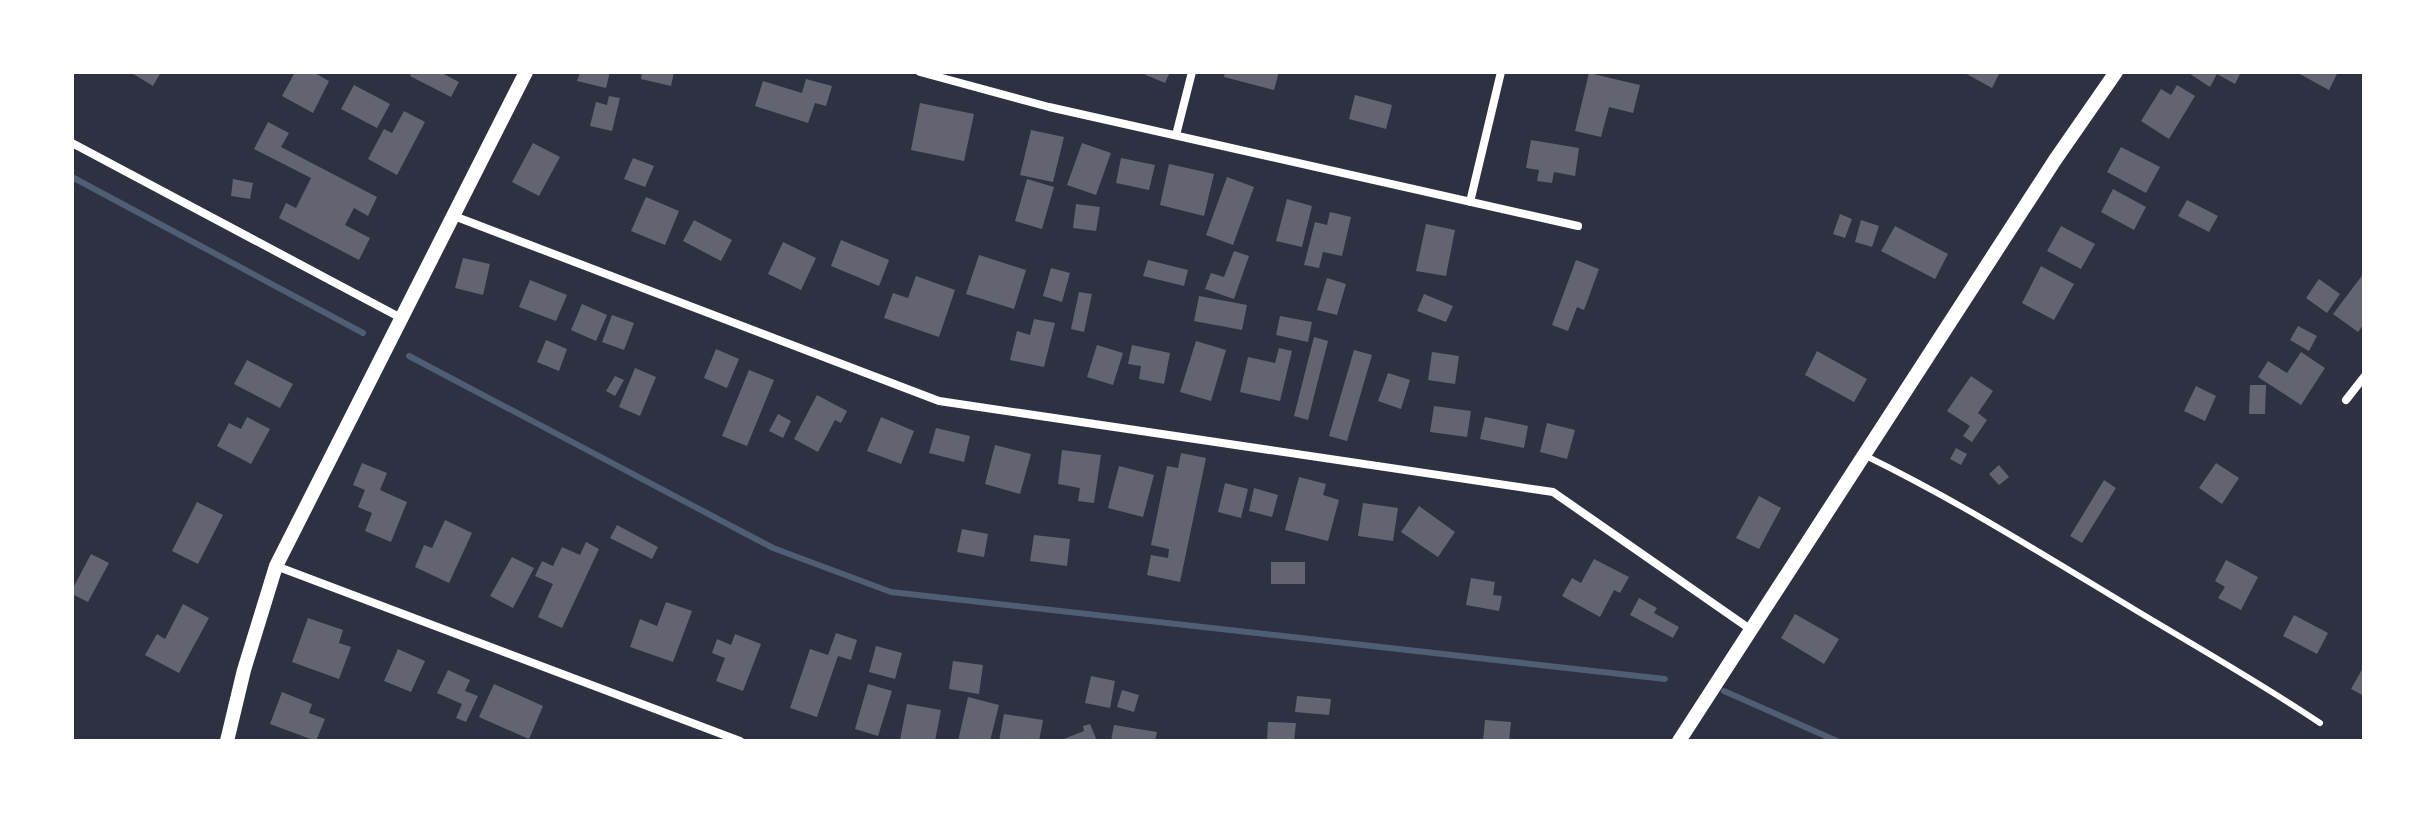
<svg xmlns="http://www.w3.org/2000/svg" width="2436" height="813" font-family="Jost,sans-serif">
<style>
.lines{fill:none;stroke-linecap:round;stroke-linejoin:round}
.stream{stroke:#4f5d75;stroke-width:6}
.building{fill:#626471}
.service{stroke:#fff;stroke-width:6}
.minor{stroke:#fff;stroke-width:8}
.tertiary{stroke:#fff;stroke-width:14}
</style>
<rect width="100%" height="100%" fill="#2d3142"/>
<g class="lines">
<!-- stream -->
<path class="stream" d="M72 177 363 333
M409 356 773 548 891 592 1665 679
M1724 691 1837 741"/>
</g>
<!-- building -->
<path class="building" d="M130 72H161L153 86Z
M295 72H313L329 81 313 113 282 96Z
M412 72H440L459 82 451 97 410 76Z
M580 72H610L606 88 577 81Z
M642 72H674L671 86 641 79Z
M1139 72H1170L1165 83Z
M1225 72H1279L1274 90 1224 77Z
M1963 72H2000L1992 88Z
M2187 72H2241L2235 84 2217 74 2210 87Z
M2296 72H2338L2329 90Z
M1589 73 1640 85 1633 113 1609 107 1601 137 1575 131Z
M806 79 832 86 826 106 815 103 808 123 755 106 763 81 802 93Z
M354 85 390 104 377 128 341 109Z
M2177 85 2195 96 2169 139 2141 121 2161 89 2171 95Z
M1355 95 1392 105 1386 129 1349 119Z
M609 96 620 98 612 131 590 126 596 102 607 105Z
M920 103 974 114 964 161 911 150Z
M404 111 425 122 397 175 368 159 384 129 392 133Z
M268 122 289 133 281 147 377 197 368 216 354 208 345 225 370 238 359 260 279 218 286 203 296 208 311 178 254 149Z
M1031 130 1064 137 1053 182 1020 175Z
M1531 140 1579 148 1575 176 1554 172 1552 183 1537 181 1539 170 1526 168Z
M533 143 560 157 539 196 512 182Z
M1082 143 1111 153 1096 195 1067 185Z
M2121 147 2160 167 2146 193 2107 172Z
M633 158 654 166 645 187 624 179Z
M1121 158 1155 165 1149 190 1116 183Z
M1169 164 1214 174 1204 216 1160 205Z
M1227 177 1254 187 1233 245 1206 235Z
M233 179 253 183 250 199 231 196Z
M1027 179 1054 187 1042 229 1015 221Z
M2113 189 2146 207 2134 230 2101 212Z
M646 197 679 211 665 245 631 231Z
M1287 199 1312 206 1302 247 1276 241Z
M2187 200 2218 216 2209 232 2178 216Z
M1076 204 1100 207 1096 231 1073 228Z
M1330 212 1351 217 1342 256 1323 252 1319 268 1304 265 1315 222 1327 225Z
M1840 214 1852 219 1845 238 1833 234Z
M694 220 732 240 721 261 683 241Z
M1861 220 1879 226 1872 247 1855 242Z
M1426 224 1455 230 1446 276 1416 271Z
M1895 226 1948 254 1935 279 1881 251Z
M2061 226 2095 244 2081 269 2047 251Z
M841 240 889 260 879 286 831 266Z
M783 242 816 258 801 290 768 274Z
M1234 251 1249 256 1234 299 1205 289 1211 273 1224 277Z
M979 255 1026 270 1014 309 966 294Z
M463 258 490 264 483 295 455 288Z
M1148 260 1188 270 1184 286 1143 276Z
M1576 260 1599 269 1584 310 1577 307 1568 331 1552 325Z
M2041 266 2074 284 2054 320 2022 303Z
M1051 268 1070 273 1062 302 1043 296Z
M2364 273V324L2358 332 2333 314Z
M916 276 955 290 939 337 884 318 893 293 908 298Z
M1327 278 1346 284 1337 315 1317 310Z
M2319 279 2340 294 2327 313 2306 298Z
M530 280 567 295 556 321 519 307Z
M1079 292 1092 294 1084 332 1071 329Z
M1424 294 1453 306 1446 322 1417 311Z
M1199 296 1247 305 1242 330 1194 321Z
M582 304 607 315 596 341 571 330Z
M612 315 634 323 624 350 602 342Z
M1280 316 1312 322 1308 342 1276 335Z
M1034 319 1055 323 1044 367 1010 360 1017 331 1030 335Z
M2298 326 2317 336 2309 351 2290 340Z
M1314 337 1328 341 1308 420 1294 416Z
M546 340 567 349 559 371 537 362Z
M1196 341 1226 350 1211 401 1180 392Z
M1097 345 1123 353 1113 385 1087 377Z
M1132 345 1170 353 1164 384 1139 379 1141 366 1128 364Z
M1279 348 1292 351 1280 401 1240 392 1248 357 1275 363Z
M716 349 739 359 727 388 704 378Z
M1354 350 1372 355 1347 441 1329 436Z
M1817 351 1867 379 1854 402 1805 375Z
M1432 352 1459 356 1455 384 1428 380Z
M2301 352 2325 368 2301 405 2258 377 2268 361 2287 373Z
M247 360 293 384 280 408 234 384Z
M635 368 656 377 640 416 619 407Z
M749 370 774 380 747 446 722 436Z
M1388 373 1410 380 1401 409 1378 401Z
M615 376 624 380 615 396 606 391Z
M1971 376 1993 391 1978 413 1987 420 1972 442 1963 436 1970 426 1947 411Z
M2250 385H2266L2265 414H2249Z
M2196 386 2216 396 2205 421 2184 411Z
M817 395 847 411 841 423 835 420 818 452 794 439Z
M1434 406 1471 411 1467 437 1430 432Z
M778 414 791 421 783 438 769 431Z
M247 417 270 429 251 464 217 446 229 423 241 429Z
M881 417 914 431 901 464 867 451Z
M1485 417 1528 426 1524 448 1480 439Z
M1547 423 1575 430 1567 459 1540 452Z
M936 428 970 436 964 462 929 453Z
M995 445 1031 454 1020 494 985 484Z
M1956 448 1967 454 1961 465 1950 459Z
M1062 450 1101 455 1094 503 1078 501 1080 488 1058 484Z
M1181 453 1206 458 1180 582 1147 575 1151 555 1168 558 1169 549 1151 545 1167 466 1178 468Z
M362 463 387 473 380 490 407 502 391 542 365 531 372 513 358 507 365 490 353 485Z
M2216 463 2239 478 2222 504 2199 488Z
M1999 465 2009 477 1999 485 1989 474Z
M1119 466 1154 475 1143 517 1108 508Z
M1299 477 1326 484 1323 495 1339 500 1328 541 1285 530Z
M2104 480 2116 488 2082 543 2070 536Z
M1225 483 1248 489 1241 518 1218 512Z
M1254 488 1278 495 1272 517 1249 511Z
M1759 496 1781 508 1759 549 1736 538Z
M197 502 223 515 198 564 172 551Z
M1363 503 1398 508 1393 541 1358 536Z
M1419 506 1455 532 1438 557 1401 532Z
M445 520 472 533 449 583 415 567 424 545 432 548Z
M617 525 658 547 652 559 610 538Z
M962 529 988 534 984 557 957 552Z
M1034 535 1070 539 1067 566 1030 561Z
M586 542 599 549 562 628 538 617 553 584 535 576 542 561 553 566 562 547 580 555Z
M91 554 109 563 88 602 72 594V590Z
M512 557 534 568 513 608 490 596Z
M1594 559 1629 577 1620 593 1614 590 1600 617 1562 596 1572 578 1581 583Z
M2226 560 2258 577 2241 610 2218 598 2225 587 2215 581Z
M1271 562H1305V584H1271Z
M1471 578 1495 582 1493 595 1502 596 1499 611 1466 605Z
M1639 598 1657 608 1654 613 1679 627 1673 638 1630 615Z
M666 602 692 611 673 662 630 647 640 619 657 626Z
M183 604 209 618 179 673 145 655 157 634 165 639Z
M1795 614 1839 639 1824 664 1781 638Z
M2294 615 2328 633 2317 654 2283 636Z
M308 618 343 630 339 643 351 647 339 679 292 662Z
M836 633 857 640 851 660 838 656 817 717 790 708 810 649 828 655Z
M735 634 761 644 743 691 716 681 725 658 712 653 717 639 731 645Z
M876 646 902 653 895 679 869 672Z
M398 649 425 661 411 692 384 681Z
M953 661 983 665 979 694 949 689Z
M2364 666V696L2351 689Z
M448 670 470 680 465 691 478 696 466 722 456 718 462 704 437 693Z
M1091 676 1115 681 1110 708 1085 703Z
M494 684 543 706 529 739 479 717Z
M868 684 892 691 878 736 855 729Z
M1122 690 1139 695 1134 712 1117 707Z
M282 692 312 704 309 713 325 719 316 741 270 724Z
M1297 696 1331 699 1329 715 1295 712Z
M968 697 999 705 990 741H958Z
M907 704 941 710 935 741 900 740Z
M1004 714 1043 720 1039 741H999Z
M1485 720 1511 722 1509 741H1483Z
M1268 722 1296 723 1294 741H1267Z
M1090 724 1097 741H1059L1084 731 1083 726Z
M1114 725 1157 732 1155 741H1111Z"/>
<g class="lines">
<!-- service -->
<path class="service" d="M1866 456C1958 501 2044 555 2132 608 2195 646 2259 682 2320 723"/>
<!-- minor -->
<path class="minor" d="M920 72 1049 107 1578 226
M1176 135 1192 72
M72 143 401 318
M1470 202 1501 72
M454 216 939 401 1553 492 1750 629
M2346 400 2364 377
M276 566 740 741"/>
<!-- tertiary -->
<path class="tertiary" d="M227 741 244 670 276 566 526 72
M1679 741 2055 160 2116 72"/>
</g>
<!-- border -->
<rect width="2436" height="813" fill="none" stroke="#ffffff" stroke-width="148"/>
</svg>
